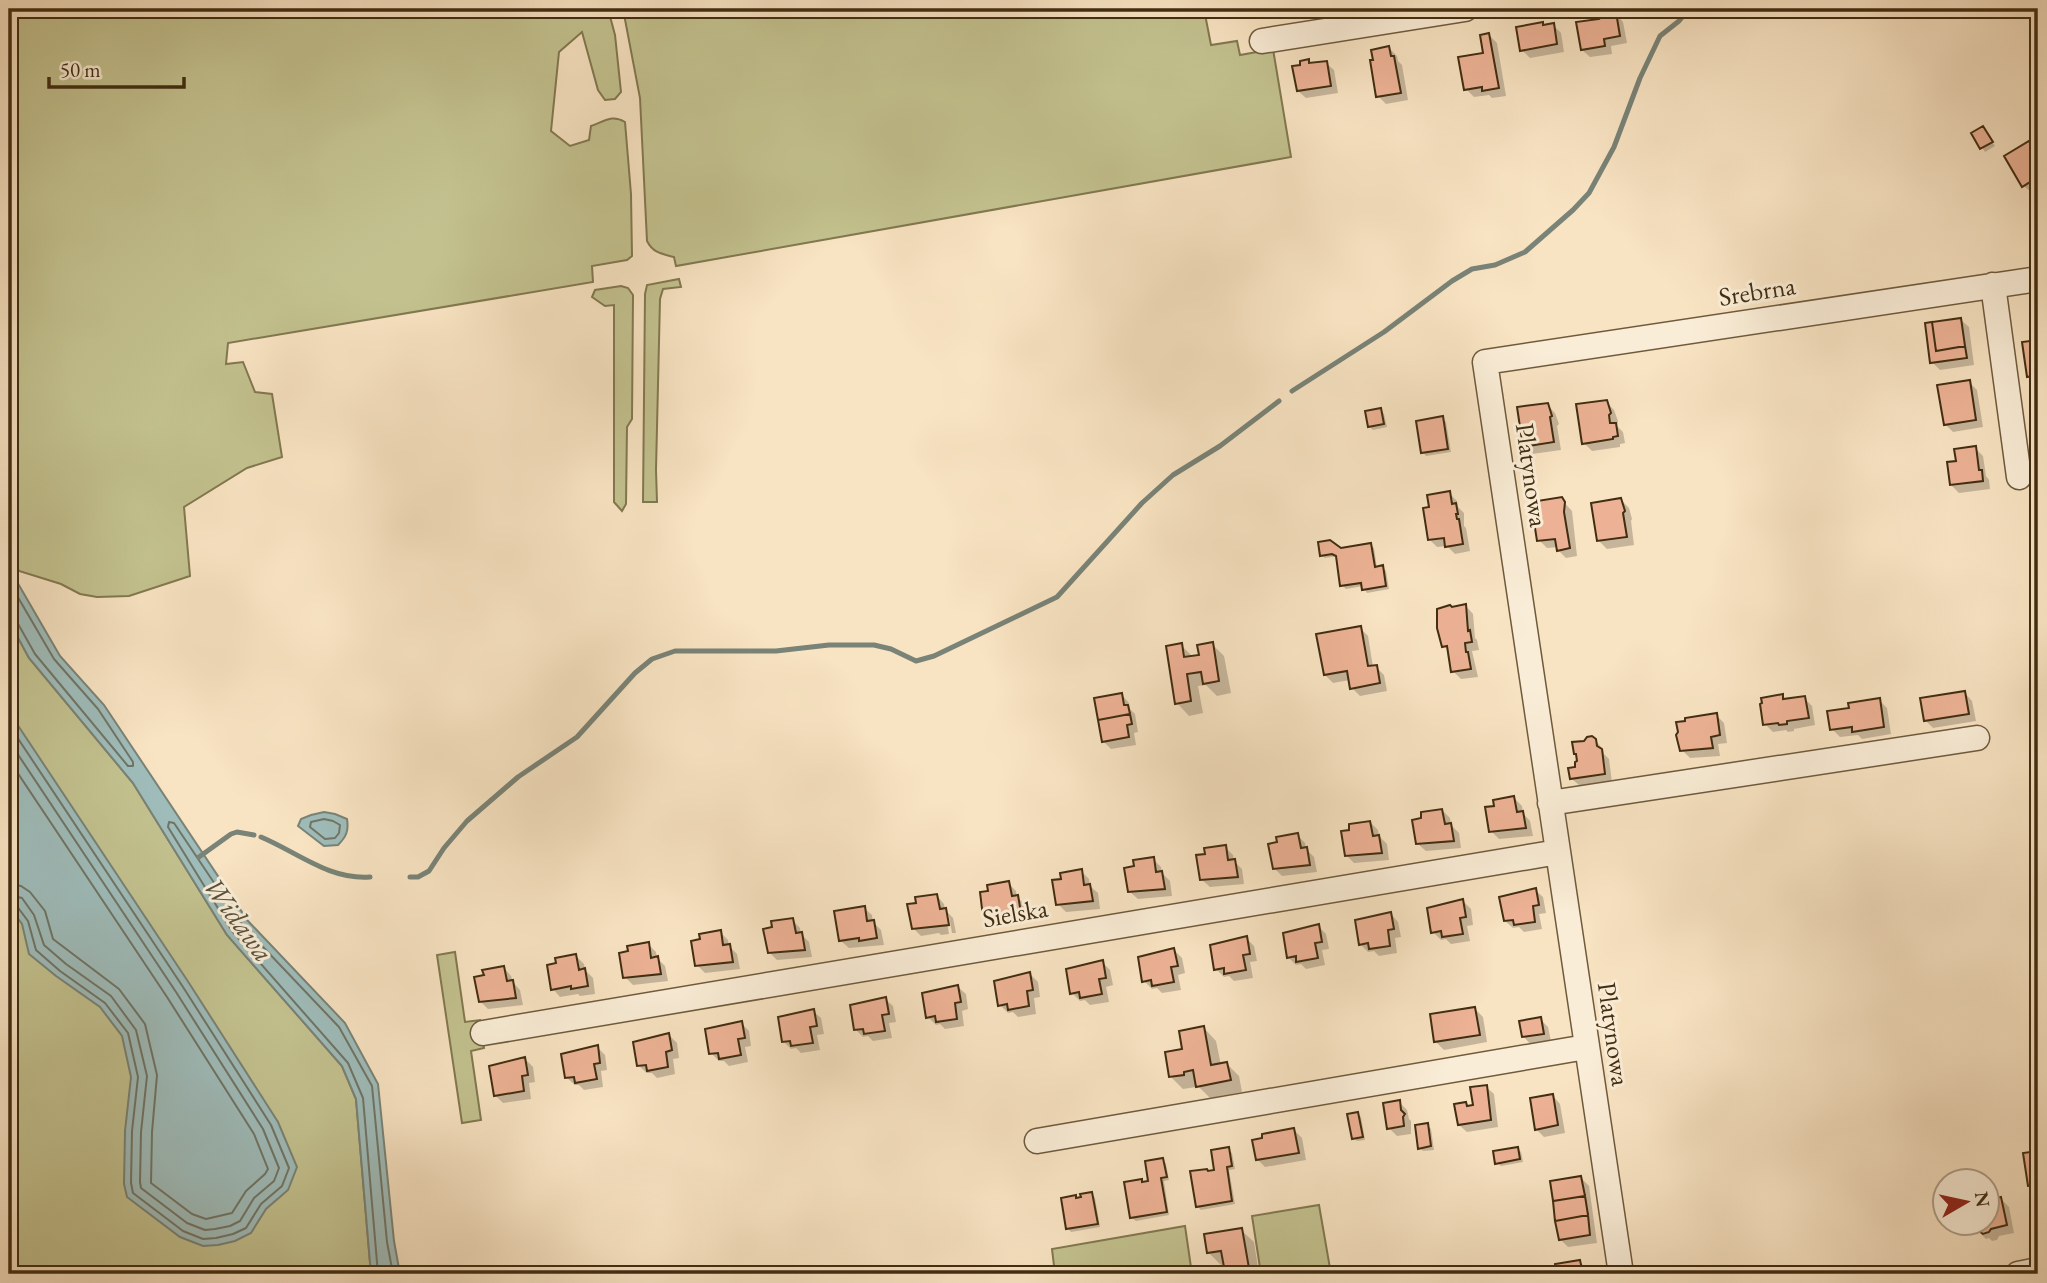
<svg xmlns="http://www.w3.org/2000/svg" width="2047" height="1283" font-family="'EB Garamond',serif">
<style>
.green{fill:#c3c28f;stroke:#827850;stroke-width:2}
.water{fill:#9fbdbb;stroke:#798377;stroke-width:2}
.shadow{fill:#0003}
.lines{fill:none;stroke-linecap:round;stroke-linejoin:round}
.shore{stroke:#707566;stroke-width:2}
.stream{stroke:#798377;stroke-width:5}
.building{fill:#edb295;stroke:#412d11;stroke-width:2}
.minor-casing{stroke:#6f5a3d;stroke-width:27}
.minor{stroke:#faedd7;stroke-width:24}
.labels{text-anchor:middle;stroke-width:6;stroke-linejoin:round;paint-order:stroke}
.street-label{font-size:26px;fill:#412d11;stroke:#faedd7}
.water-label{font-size:28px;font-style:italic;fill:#58513c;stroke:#faedd7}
</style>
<rect width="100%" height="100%" fill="#f8e3c2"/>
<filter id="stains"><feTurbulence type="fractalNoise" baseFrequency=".00286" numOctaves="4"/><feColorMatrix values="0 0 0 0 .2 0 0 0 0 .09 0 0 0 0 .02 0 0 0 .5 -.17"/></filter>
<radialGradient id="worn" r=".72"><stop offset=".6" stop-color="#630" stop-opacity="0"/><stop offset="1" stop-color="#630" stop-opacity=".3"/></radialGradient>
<!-- green -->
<path class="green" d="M9 9H608L615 35 621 92 615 99 605 100 598 90 582 32 559 52 551 131 570 146 589 140 591 126C605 121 612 114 625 122L631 194 632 256 627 260 592 266 593 282 228 343 226 364 243 362 255 392 272 394 282 457 247 468 184 507 190 576 129 596 97 597 80 594 61 584 19 571 9 554Z
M623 9H1204L1211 45 1237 41 1240 55 1273 49 1291 157 676 266 674 257C662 254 653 253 647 241L640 98Z
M679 279 681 287 663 289 660 299 656 470 657 502H643L645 294 647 285Z
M621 286 628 288 633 295 632 419 627 427 626 504 622 511 614 502V305L605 306 592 297 595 290Z
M9 621 29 658 133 783 227 935 342 1066 356 1099 371 1274H9Z
M455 952 465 1022 480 1020 484 1048 471 1051 481 1120 462 1123 437 955Z
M1319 1205 1331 1274H1261L1252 1216Z
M1185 1226 1192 1274H1055L1052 1249Z"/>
<!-- water -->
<path class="water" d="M9 568 60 656 104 705 248 921 345 1023 378 1084 394 1241 400 1274H371L356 1099 342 1066 227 935 133 783 29 658 9 621Z
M9 712 189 983 278 1122 297 1167 288 1190 266 1209 251 1233 235 1241 218 1245 203 1246 180 1237 127 1197 124 1184 125 1131 131 1077 122 1036 100 1007 56 976 29 954 22 924 9 907Z
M324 812 335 814 347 819C349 831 346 837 338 845L324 846 298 826 301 819 311 815Z"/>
<!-- shadow -->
<path class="shadow" d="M1616 14 1623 22 1627 43 1611 46 1612 54 1590 57 1582 50 1601 20Z
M1542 24 1545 26 1553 25 1561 33 1564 52 1530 58 1522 50Z
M1489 35 1497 43 1506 96 1492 98 1489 95 1474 97 1466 89 1485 54Z
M1389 48 1397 56 1398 61 1402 65 1408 100 1386 104 1378 96Z
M1308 61 1312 65 1326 63 1334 70 1338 93 1306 98 1298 91 1302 67Z
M1983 128 1995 146 1985 152 1973 133Z
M2028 143 2038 155V189L2032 193 2024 186Z
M1961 320 1969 327 1974 365 1940 370 1932 362Z
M2038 342V384H2036L2028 376 2024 344Z
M1969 382 1977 390 1983 427 1953 432 1945 424Z
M1606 402 1614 410 1618 421 1617 426 1623 432 1625 443 1620 444V447L1592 451 1584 443Z
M1547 405 1555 413 1559 424 1557 426 1561 450 1532 454 1525 446Z
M1381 410 1384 414 1387 427 1373 430 1370 427Z
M1442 418 1446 422 1451 452 1426 456 1423 452Z
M1975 448 1983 456 1986 476 1989 480 1990 489 1959 493 1951 485 1958 463Z
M1449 493 1457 501 1458 507 1464 513V526L1466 528 1470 551 1455 554 1447 546 1437 547 1429 539Z
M1561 499 1572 511 1577 556 1566 558 1558 550V547L1547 548 1539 540Z
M1621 500 1629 508 1632 519 1631 521 1634 545 1607 549 1599 541Z
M1371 545 1374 548 1377 568 1382 567 1386 571 1389 589 1367 593 1363 586 1346 589 1342 585 1338 556 1325 558 1321 555Z
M1466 606 1473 614 1475 638 1477 640 1479 650 1472 651 1478 677 1461 679 1453 671 1450 652 1444 646Z
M1360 628 1368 636 1373 667H1376L1384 675 1387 691 1360 696 1352 688 1350 680 1333 683 1325 675Z
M1212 644 1224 656 1231 693 1217 696 1206 685 1198 686 1203 713 1189 716 1177 703 1181 645 1193 657 1201 656Z
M1965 693 1972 701 1976 721 1933 728 1925 720Z
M1122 695 1129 703 1130 709 1135 714 1138 732 1134 733 1136 745 1111 749 1103 741Z
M1782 696 1787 701 1804 698 1812 706 1815 725 1794 729V731L1788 732 1786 730 1773 732 1765 724Z
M1879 700 1887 708 1891 734 1862 739 1858 735 1840 737 1832 729 1851 709Z
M1716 715 1724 723 1727 743 1718 744 1720 756 1690 758 1682 750Z
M1595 740 1603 749 1604 754 1609 759 1612 782 1580 786 1572 779 1579 763Z
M1514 798 1522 806 1523 813 1530 821 1533 836 1499 839 1491 831 1496 807Z
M1442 810 1450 818 1451 825 1459 833 1461 848 1426 851 1418 844Z
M1370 822 1378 830 1379 836 1387 844 1389 860 1354 863 1346 855Z
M1297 835 1305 843 1306 849 1314 857 1317 872 1282 876 1274 868Z
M1225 847 1233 855 1234 861 1242 869 1244 884 1210 887 1202 880Z
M1153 859 1161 867 1162 873 1170 881 1172 896 1138 899 1130 892Z
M1081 871 1089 879 1090 886 1098 893 1100 909 1066 912 1058 904 1063 880Z
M1008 883 1016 891 1017 897 1025 905 1028 920 993 924 985 916Z
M1535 890 1543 897 1546 913 1539 914 1542 929 1524 932 1519 927 1513 928 1505 921Z
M937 896 944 904 945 910 953 918 956 933H952L949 916 945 911 949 934 941 935 939 933 921 936 913 928Z
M1463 901 1471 909 1473 925 1467 926 1470 941 1451 944 1446 939 1441 940 1433 932Z
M864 908 872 915 873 922 881 930 884 945 849 948 841 941Z
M1391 914 1398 922 1401 937 1395 938 1397 953 1379 956 1374 951 1368 952 1360 944Z
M792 920 800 928 801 934 809 942 812 957 777 960 769 952Z
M1318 926 1326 934 1329 949 1322 950 1325 965 1306 969 1301 964 1296 965 1288 957Z
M720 932 728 940 729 946 737 954 740 969 705 973 697 965 702 941Z
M1246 938 1254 946 1257 961 1250 962 1253 978 1234 981 1229 976 1224 977 1216 969Z
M648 944 656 952 657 958 665 966 668 981 633 985 625 977Z
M1174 950 1182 958 1185 973 1178 975 1181 990 1162 993 1157 988 1152 989 1144 981Z
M576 956 584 964 585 970 593 978 595 994 580 996 578 994 560 997 553 989Z
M1102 962 1110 970 1113 985 1106 987 1109 1002 1090 1005 1085 1000 1080 1001 1072 993Z
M504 968 511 976 513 982 520 990 523 1005 488 1009 480 1001Z
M1030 974 1038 982 1040 997 1034 998 1036 1014 1018 1017 1013 1012 1008 1013 1000 1005Z
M958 987 966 994 968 1009 962 1011 964 1026 945 1029 940 1024 936 1025 928 1017Z
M885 999 893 1006 896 1022 889 1023 892 1038 873 1041 868 1036 863 1037 855 1029Z
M1475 1009 1483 1017 1487 1042 1444 1050 1436 1042Z
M813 1011 821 1018 824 1034 817 1035 820 1050 801 1053 796 1048 791 1049 783 1041Z
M1540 1019 1548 1027 1551 1041 1531 1045 1524 1037Z
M741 1023 749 1031 751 1046 745 1047 748 1062 729 1066 724 1061H719L711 1053Z
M1204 1028 1216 1041 1221 1065 1227 1064 1239 1076 1242 1092 1210 1098 1196 1084V1087L1183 1089 1171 1077 1184 1050Z
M669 1035 677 1043 679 1058 673 1059 675 1074 657 1078 652 1073H647L639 1066Z
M597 1047 605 1055 607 1070 601 1071 603 1087 584 1090 579 1085H575L567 1078Z
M525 1059 533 1067 535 1082 529 1083 531 1099 503 1103 496 1096Z
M1486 1087 1494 1094 1498 1127 1467 1132 1459 1125 1466 1104 1469 1107 1475 1106Z
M1553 1096 1560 1104 1565 1133 1544 1137 1536 1129Z
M1399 1102 1407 1110 1409 1119 1411 1121V1134L1397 1136 1389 1128Z
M1358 1114 1361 1117 1365 1140 1357 1141 1354 1138Z
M1427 1125 1431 1129 1434 1150 1423 1151 1420 1148Z
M1294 1130 1302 1138 1306 1160 1265 1167 1257 1159 1264 1140Z
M1228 1149 1232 1153 1235 1169 1229 1170 1235 1204 1201 1210 1198 1207 1209 1173 1216 1171Z
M1518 1149 1521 1152 1523 1162 1501 1166 1497 1163Z
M2038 1153V1193L2030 1186 2025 1155Z
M1163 1160 1166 1164 1169 1180 1164 1181 1169 1215 1136 1221 1132 1218 1141 1181 1144 1183 1150 1182Z
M1581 1178 1589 1186 1597 1243 1568 1247 1560 1239Z
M1092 1194 1095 1198 1100 1227 1071 1232 1068 1228 1075 1197 1078 1199Z
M2001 1199 2009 1207 2014 1233 1999 1236 1997 1240 1992 1241 1989 1238 1986 1239 1978 1231 1976 1224H1988V1202Z
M1241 1230 1254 1242 1259 1274H1220V1269L1226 1268 1225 1264 1221 1265 1209 1253Z
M1580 1262 1588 1270V1274H1558L1557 1266Z"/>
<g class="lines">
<!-- shore -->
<path class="shore" d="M9 582 54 659 98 709 133 762V766H128L35 654 17 622 9 619
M9 725 183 987 271 1125 289 1168 282 1186 261 1204 246 1228 233 1234 216 1238 203 1239 183 1231 133 1193 131 1183 132 1131 138 1077 128 1033 105 1003 60 971 36 950 28 921 16 905 9 903
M9 741 176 992 263 1129 279 1168 274 1181 254 1198 240 1221 230 1226 215 1229 205 1230 187 1223 141 1188 140 1182 141 1132 147 1076 136 1030 111 996 66 964 44 945 34 915 22 898 9 895
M9 760 167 997 254 1134 268 1169 265 1174 246 1191 232 1213 206 1219 192 1214 151 1183 152 1132 157 1075 145 1024 119 989 53 939 45 911 30 892 21 886 9 884
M324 819 333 821 340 825 339 833 335 838 325 839 310 827 311 822Z
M378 1274 363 1098 348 1063 232 931 168 827 169 822 174 823 243 926 339 1027 372 1086 387 1242 393 1274"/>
<!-- stream -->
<path class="stream" d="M1292 391 1384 332 1452 281 1472 269 1495 265 1525 252 1573 210 1589 193 1614 147 1640 78 1660 36 1679 21 1689 9
M261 837C297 852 329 880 370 877
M199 857 231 834 237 832 254 835
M410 877H418L429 871 444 848 467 821 518 777 577 737 635 673 652 659 675 651H776L829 645H874L891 649 916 661 934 656 1057 597 1142 503 1173 475 1220 446 1279 401"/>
</g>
<!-- building -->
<path class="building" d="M1616 12 1620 36 1604 39 1605 46 1581 50 1576 22 1599 19 1598 15Z
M1543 22V25L1554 23 1557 44 1520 51 1516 27Z
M1489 33 1499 88 1482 91V87L1464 90 1458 57 1483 53 1480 35Z
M1389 46 1391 56H1394L1401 93 1376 97 1370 60H1373L1371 50Z
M1309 59V63L1327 61 1331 86 1297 91 1292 66 1300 65V61Z
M1983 126 1993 142 1980 149 1971 133Z
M2029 141 2038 158V177L2022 187 2004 156Z
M1961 318 1965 346 1936 351 1932 322Z
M1932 322 1936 351 1965 346 1967 358 1930 363 1925 323Z
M2038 340V375L2027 377 2022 342Z
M1970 380 1976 420 1944 425 1937 385Z
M1607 400 1611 413 1609 415 1610 423H1616L1618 436 1613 437V439L1582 444 1576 404Z
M1548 403 1552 416 1550 417 1554 442 1523 447 1517 407Z
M1381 408 1384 424 1368 427 1365 411Z
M1443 416 1448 449 1421 453 1416 421Z
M1976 446 1979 470H1982L1983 481 1950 485 1947 462 1956 461 1954 449Z
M1450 491 1452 504 1456 503 1458 514H1456L1457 519H1459L1463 544 1445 547 1444 538 1428 540 1423 508 1429 507 1427 495Z
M1562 497 1565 502 1564 512 1570 548 1557 551 1555 539 1537 541 1531 502Z
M1621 498 1625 511 1623 513 1627 537 1597 541 1591 503Z
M1330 540 1341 548 1371 543 1375 567 1383 565 1386 586 1362 590 1361 583 1340 586 1336 556 1332 554 1320 556 1318 542Z
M1466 604 1468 631 1470 630 1472 642 1465 643 1466 652H1468L1471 669 1451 672 1447 646 1442 647 1437 628V609L1450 605 1452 607Z
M1361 626 1368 666 1377 665 1380 683 1350 689 1347 671 1324 675 1316 634Z
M1213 642 1219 681 1203 684 1201 672 1187 674 1191 701 1175 704 1166 646 1182 643 1184 657 1199 655 1197 645Z
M1965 691 1969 714 1924 721 1920 698Z
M1122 693 1124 705H1128L1130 714 1098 720 1094 698Z
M1783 694V699L1805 696 1809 718 1787 721V724L1779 725 1778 723 1763 725 1760 704 1762 703 1761 698Z
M1880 698 1884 727 1852 732V727L1830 730 1827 711 1849 708 1848 703Z
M1717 713 1720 735 1711 737 1713 748 1680 751 1676 735 1678 732 1676 722 1685 721V718Z
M1130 714 1132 724 1127 725 1129 737 1102 742 1098 720Z
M1592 736 1596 739 1597 746 1602 749 1605 774 1570 779 1568 768 1575 767V762L1577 761 1576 754H1574L1572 742 1584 741 1587 737Z
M1514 796 1517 812 1523 811 1526 828 1489 832 1485 807 1494 806 1493 800Z
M1442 809 1445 824 1451 823 1454 841 1416 844 1412 820 1421 818V812Z
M1370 821 1373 836 1379 835 1382 853 1345 856 1341 831 1349 830V824Z
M1298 833 1301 848 1307 847 1310 865 1273 869 1268 844 1277 842 1276 837Z
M1226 845 1228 860 1235 859 1238 877 1200 880 1196 855 1205 854 1204 848Z
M1154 857 1156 872 1162 871 1165 889 1128 892 1124 868 1134 866 1133 860Z
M1082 869 1084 885 1090 884 1093 901 1056 905 1052 880 1061 879 1060 873Z
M1009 881 1012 896 1018 895 1021 913 983 917 980 892 988 891 987 885Z
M1536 888 1539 905 1533 906 1535 922 1514 925 1513 920 1504 921 1499 897Z
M937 894 940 909 946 908 949 925 912 929 907 904 916 903 915 897Z
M1463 899 1466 917 1460 918 1463 934 1442 937 1441 931 1431 933 1427 908Z
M865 906 867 921 874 920 877 938 859 941V938L839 941 834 911Z
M1391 912 1394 929 1388 930 1390 946 1369 949 1368 943 1359 945 1355 920Z
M793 918 796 933 802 932 805 950 768 953 763 929 772 927 771 921Z
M1319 924 1322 942 1315 943 1318 958 1296 962V956L1287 958 1283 933Z
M721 930 723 945 730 944 733 962 695 966 691 941 700 939 699 934Z
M1247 936 1250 954 1243 955 1246 970 1224 974V968L1214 970 1210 945Z
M649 942 651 958 658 956 661 974 623 978 619 953 628 951 627 946Z
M1174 948 1178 966 1171 967 1174 982 1152 986 1151 980 1142 982 1138 957Z
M576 954 579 970 585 968 588 986 571 989V986L551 990 547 965 556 963 555 958Z
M1103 960 1106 978 1099 979 1102 994 1080 998 1079 992 1070 994 1066 969Z
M504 966 507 981 513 980 516 998 479 1002 474 977 484 975 482 970Z
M1030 972 1033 990 1027 991 1029 1006 1008 1010 1007 1004 998 1006 994 981Z
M958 985 961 1002 955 1003 957 1019 936 1022 935 1016 926 1018 922 993Z
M886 997 889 1014 882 1015 885 1031 864 1034 863 1029 854 1030 850 1005Z
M1475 1007 1480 1035 1434 1042 1430 1014Z
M814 1009 817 1026 810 1027 813 1043 791 1046 790 1041 782 1042 778 1017Z
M1541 1017 1544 1034 1522 1037 1519 1021Z
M742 1021 745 1038 738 1039 741 1055 719 1059 718 1053 709 1054 705 1029Z
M1204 1026 1211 1065 1227 1062 1231 1080 1196 1087 1193 1070 1184 1072V1075L1169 1077 1165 1052 1182 1049 1179 1031Z
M669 1033 672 1050 666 1052 668 1067 647 1071 646 1065 637 1066 633 1042Z
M598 1045 600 1063 594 1064 597 1079 575 1083 574 1077 565 1078 561 1054Z
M525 1057 528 1075 522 1076 524 1091 494 1096 489 1066Z
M1487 1085 1491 1120 1458 1125 1454 1104 1466 1102 1467 1106 1473 1105 1470 1087Z
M1553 1094 1558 1125 1535 1130 1530 1098Z
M1400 1100 1401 1110 1405 1114 1403 1117 1404 1126 1387 1129 1383 1103Z
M1358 1112 1363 1137 1352 1139 1347 1114Z
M1428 1123 1431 1146 1418 1149 1415 1125Z
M1294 1128 1299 1153 1256 1160 1252 1140 1262 1138V1134Z
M1229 1147 1232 1166 1227 1167 1232 1201 1196 1207 1190 1171 1207 1169 1208 1171 1214 1170 1211 1150Z
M1518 1147 1520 1159 1495 1164 1493 1151Z
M2037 1151 2038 1185 2028 1186 2023 1153Z
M1163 1158 1167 1177 1161 1178 1167 1212 1130 1218 1124 1182 1142 1179V1182L1148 1181 1145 1161Z
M1581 1176 1585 1196 1553 1201 1550 1181Z
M1092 1192 1098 1224 1066 1229 1061 1198 1076 1195V1198L1081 1197 1080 1194Z
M1585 1196 1588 1215 1555 1221 1553 1201Z
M2001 1197 2007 1225 1991 1229 1989 1232 1983 1234 1979 1231 1976 1232 1974 1224H1988V1200Z
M1588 1215 1590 1235 1559 1240 1555 1221Z
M1242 1228 1250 1274H1219L1218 1268 1224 1267 1221 1251 1207 1253 1204 1234Z
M1580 1260 1583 1274H1556L1555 1264Z"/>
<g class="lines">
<!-- minor casing -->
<g class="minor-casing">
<path id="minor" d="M1262 41 1465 9
M1993 285 2019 477
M1550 803 1977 738
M483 1033 1558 852
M1037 1141 1586 1047
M1621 1274 1485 362 2038 279
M2018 1274 2038 1270"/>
</g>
<!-- minor -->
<use href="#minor" class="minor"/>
</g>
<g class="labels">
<!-- street labels -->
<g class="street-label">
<text transform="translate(1757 291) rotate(-9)" y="9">Srebrna</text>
<text transform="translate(1532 475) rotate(82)" y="9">Platynowa</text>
<text transform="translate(1015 913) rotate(-10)" y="9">Sielska</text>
<text transform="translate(1614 1034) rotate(82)" y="9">Platynowa</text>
</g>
<!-- water labels -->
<g class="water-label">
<text transform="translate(239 919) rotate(54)" y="10">Widawa</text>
</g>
</g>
<!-- margin -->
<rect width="2047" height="1283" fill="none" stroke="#f8e3c2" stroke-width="35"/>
<rect x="10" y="10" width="2026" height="1262" fill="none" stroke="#412d11" stroke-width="3.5"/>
<rect x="18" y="18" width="2012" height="1248" fill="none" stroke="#412d11" stroke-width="2"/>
<!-- north arrow -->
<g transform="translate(1966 1202) rotate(81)"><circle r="33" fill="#faedd7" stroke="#b0a088" stroke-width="2"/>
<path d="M0-5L12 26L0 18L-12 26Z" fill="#8f2418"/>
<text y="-10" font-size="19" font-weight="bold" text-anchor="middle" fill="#412d11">N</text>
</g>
<!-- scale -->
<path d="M49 77v10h135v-10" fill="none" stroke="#412d11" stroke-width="3.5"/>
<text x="60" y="77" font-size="21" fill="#412d11" stroke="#faedd7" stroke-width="5" paint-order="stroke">50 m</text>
<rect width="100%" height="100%" filter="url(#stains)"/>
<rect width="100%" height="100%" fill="url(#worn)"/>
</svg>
